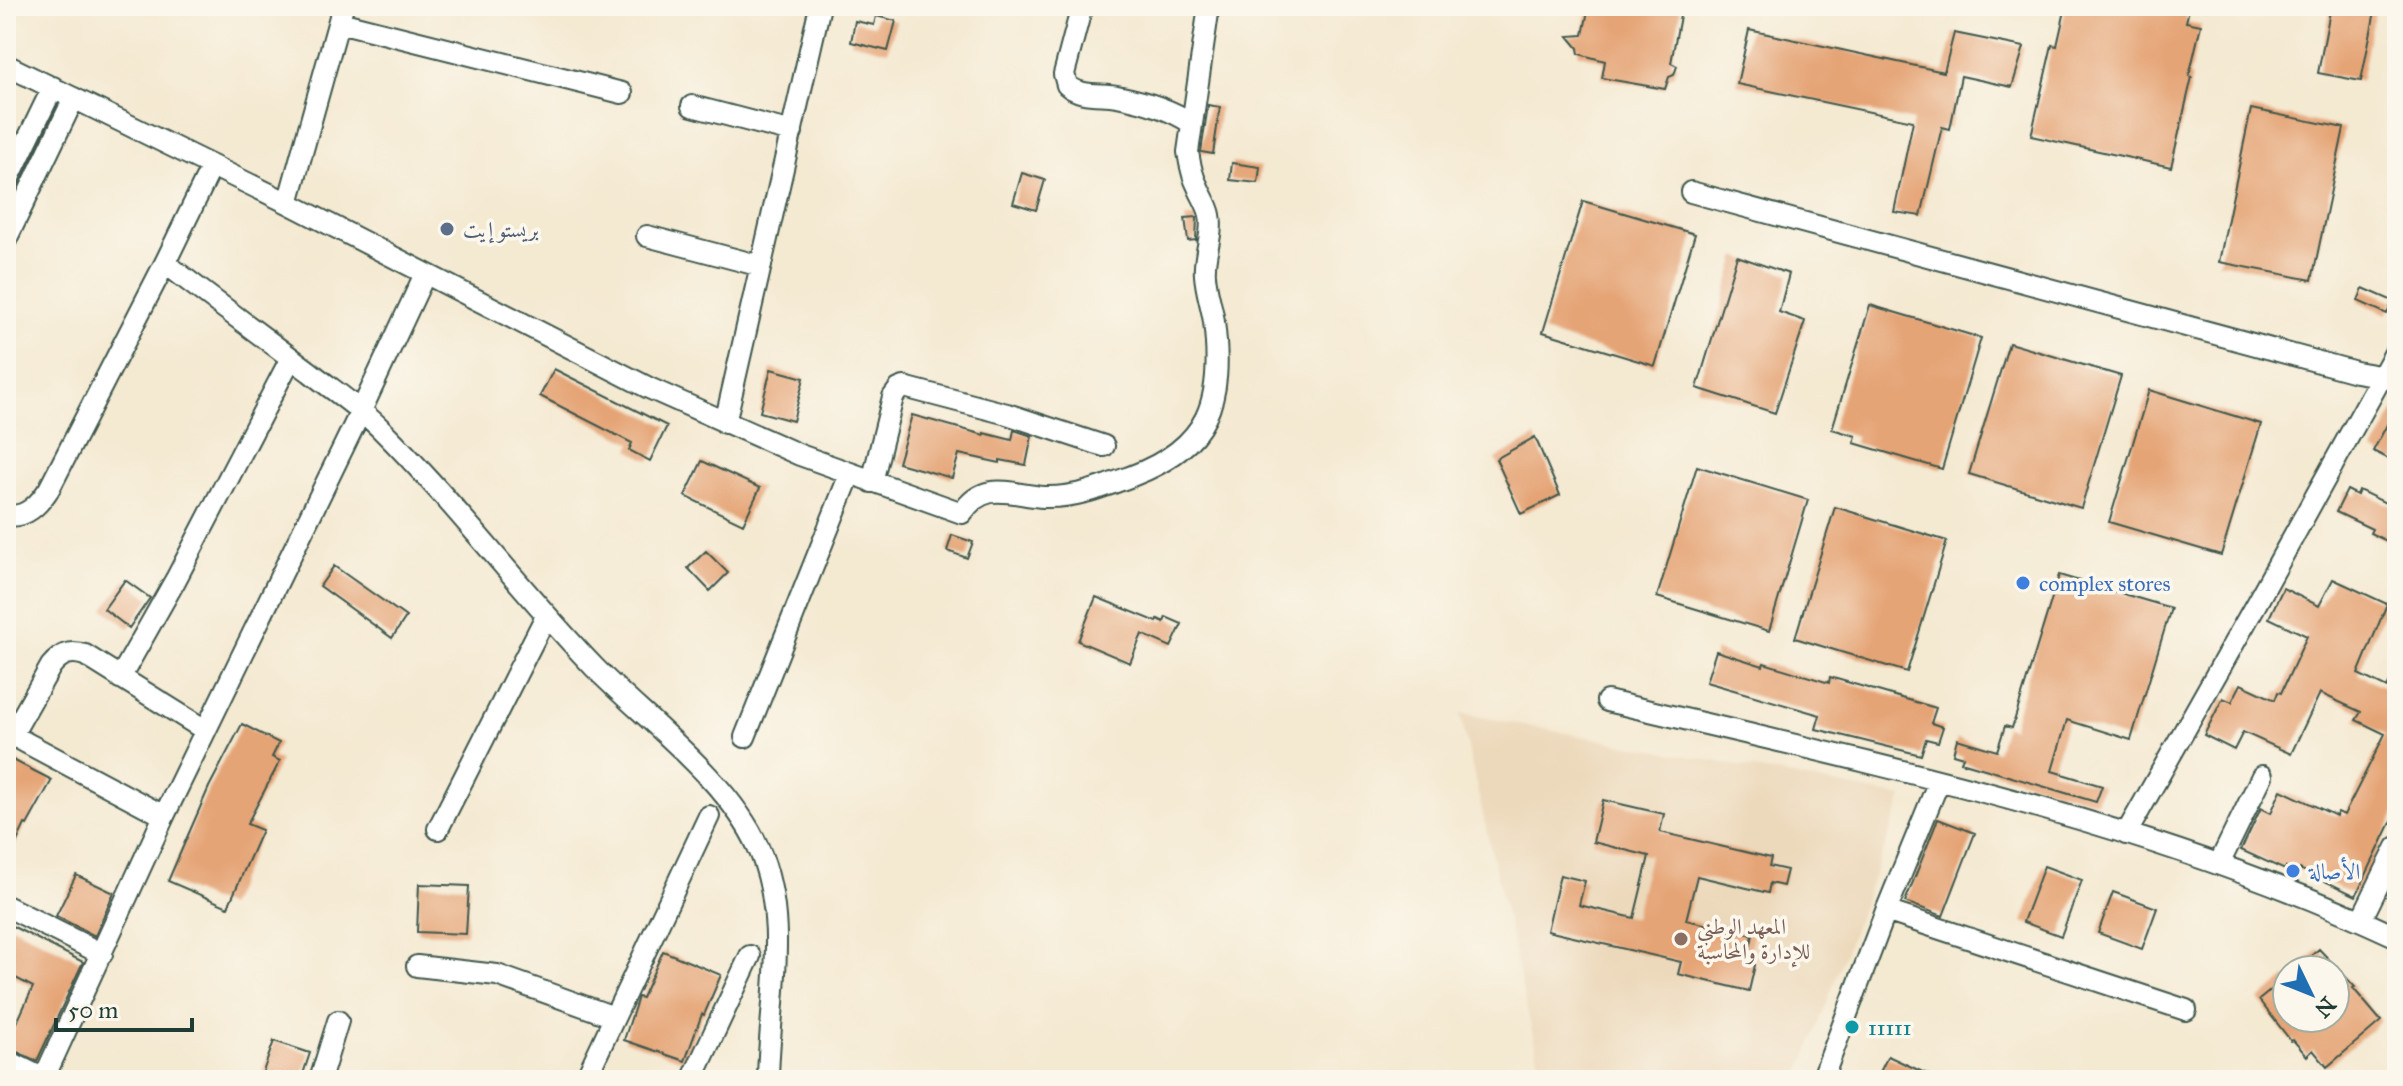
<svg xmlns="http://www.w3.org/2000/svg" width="2403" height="1086" font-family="'IM FELL Great Primer',Amiri,serif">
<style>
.built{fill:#ecd8ba}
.building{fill:#e5a476}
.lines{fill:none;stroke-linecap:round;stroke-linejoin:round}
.minor-casing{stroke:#3f574c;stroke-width:24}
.minor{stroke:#fff;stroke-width:20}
.service-dot{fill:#5c6f8a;stroke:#fbf7ec;stroke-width:3}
.shop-dot{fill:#3f7fe0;stroke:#fbf7ec;stroke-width:3}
.education-dot{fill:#8d6e63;stroke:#fbf7ec;stroke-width:3}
.culture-dot{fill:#0f9aa8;stroke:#fbf7ec;stroke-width:3}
.labels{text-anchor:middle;stroke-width:7;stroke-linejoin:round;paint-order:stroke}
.service-label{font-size:22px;fill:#4e5e75;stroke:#fbf7ec;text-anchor:start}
.shop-label{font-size:22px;fill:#366cbe;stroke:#fbf7ec;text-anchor:start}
.education-label{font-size:22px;fill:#785e54;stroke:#fbf7ec;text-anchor:start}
.culture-label{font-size:22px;fill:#0d838f;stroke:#fbf7ec;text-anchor:start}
</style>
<rect width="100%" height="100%" fill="#fbf7ec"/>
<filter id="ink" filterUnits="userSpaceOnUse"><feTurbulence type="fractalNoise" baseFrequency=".0125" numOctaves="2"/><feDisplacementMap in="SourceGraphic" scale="16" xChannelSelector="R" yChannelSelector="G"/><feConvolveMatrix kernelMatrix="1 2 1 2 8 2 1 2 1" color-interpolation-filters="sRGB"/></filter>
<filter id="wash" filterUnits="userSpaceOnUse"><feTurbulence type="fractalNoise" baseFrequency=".006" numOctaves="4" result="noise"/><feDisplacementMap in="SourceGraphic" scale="32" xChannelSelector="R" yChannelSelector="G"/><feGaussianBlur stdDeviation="1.8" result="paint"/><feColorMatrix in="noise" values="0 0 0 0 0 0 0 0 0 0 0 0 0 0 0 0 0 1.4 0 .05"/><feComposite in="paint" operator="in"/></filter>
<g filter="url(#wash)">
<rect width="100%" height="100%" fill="#f4e9d1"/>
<!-- built -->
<path class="built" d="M1460 713 1903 797 1798 1080H1543Z"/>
<g id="blocks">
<!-- building -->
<path class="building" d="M1589 6H1673L1681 11 1671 63 1677 66 1674 75 1669 77 1665 89 1602 78 1605 61 1579 54 1578 48 1568 36 1583 35Z
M2066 6H2190L2186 22 2201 25 2189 76 2192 77 2171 167 2031 136 2052 45 2057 46Z
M2331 6H2376L2361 81 2318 73Z
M876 16 896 21 888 51 851 42 855 21 874 25Z
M1749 30 1944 72 1954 33 2024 47 2012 87 1961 76 1950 129 1942 127 1921 216 1894 212 1913 121 1737 84Z
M1208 105 1220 107 1213 154 1201 152Z
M2251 109 2344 128 2312 280 2219 262Z
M1232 163 1260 167 1258 183 1230 180Z
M1022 173 1045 180 1036 210 1013 203Z
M1583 201 1695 234 1655 366 1543 332Z
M1197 217 1196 240 1188 241 1185 218Z
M1737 256 1789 274 1779 312 1805 321 1775 413 1697 388Z
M2363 288 2393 301 2387 314 2358 301Z
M1870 305 1981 338 1942 469 1854 443 1856 436 1832 429Z
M2009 343 2121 376 2081 508 1969 474Z
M554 369 667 426 650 461 629 450 632 443 540 396Z
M771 369 804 378 793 421 760 412Z
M2149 390 2261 424 2221 555 2109 522Z
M2397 406V463L2373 451Z
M912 415 984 435V433L1012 440 1014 430 1032 436 1026 465 1000 460V463L959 454 952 478 898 463Z
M1535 437 1560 495 1521 514 1496 459Z
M702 461 760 488 743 524 685 496Z
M1697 466 1808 500 1769 631 1657 597Z
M2347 490 2357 495 2359 490 2394 507 2393 511 2397 514V546L2370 533 2372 529 2336 512Z
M1835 507 1947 541 1907 672 1795 638Z
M952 535 973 542 967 558 947 551Z
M706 551 728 573 710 591 688 568Z
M334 566 406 617 392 638 320 586Z
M2059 575 2171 608 2131 740 2067 720 2052 771 2102 786 2096 802 1961 762 1963 757 1953 754 1957 739 1997 751 2005 726 2012 728Z
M2333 579 2387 604 2358 674 2387 688 2397 668V760L2391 771 2397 774V810L2356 896 2300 869 2298 873 2286 867 2285 870 2241 850 2261 808 2271 813 2281 790 2336 816 2338 812 2344 815 2385 734 2356 720 2361 712 2320 693 2291 754 2243 732 2234 750 2204 735 2223 698 2232 702 2241 684 2275 700 2278 692 2281 693 2307 636 2269 618 2283 588 2319 606Z
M125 580 150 598 129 628 104 609Z
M1096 597 1157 622 1158 619 1164 622 1166 617 1182 624 1171 647 1142 634 1130 663 1078 641Z
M1716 651 1763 666 1764 663 1829 683 1830 677 1936 708 1931 723 1943 727 1938 742 1926 739 1921 755 1816 729 1820 715 1706 682Z
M242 724 279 743 272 757 280 761 247 824 262 830 228 907 168 881 209 787Z
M13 760 52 780 27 825 25 824 6 865V774Z
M1603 800 1664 814 1660 832 1771 858 1769 866 1787 870 1783 886 1770 883 1768 893 1697 876 1686 920 1753 935 1747 963 1755 965 1749 991 1678 974 1681 962 1547 931 1560 875 1585 881 1579 905 1634 918 1649 856 1593 842Z
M1938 819 1975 833 1943 916 1905 902Z
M2044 866 2082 880 2061 936 2023 922Z
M76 875 114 893 95 936 56 916Z
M419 884 469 886 466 934 417 932Z
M2113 892 2157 908 2142 949 2098 933Z
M6 923 83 962 37 1061 6 1047 33 987 6 973Z
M2319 949 2355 987 2353 988 2381 1021 2327 1067 2313 1050 2307 1056 2293 1040 2291 1041 2259 1000 2287 977V1018H2335V970H2295Z
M663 951 721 975 704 1015 702 1014 685 1061 624 1040 638 997 642 998Z
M274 1041 310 1053 301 1080H260Z
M1888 1056 1940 1080H1876Z"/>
</g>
</g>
<g filter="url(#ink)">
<use href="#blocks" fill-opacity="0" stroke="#3f574c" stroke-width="2"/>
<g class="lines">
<!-- minor casing -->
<g class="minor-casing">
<path id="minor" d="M1082 6 1064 74 1067 85C1080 97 1101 93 1117 96 1143 101 1169 108 1191 123
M339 22 622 93
M6 65 288 203 649 388 800 455 962 513C985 479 1011 495 1044 497 1076 498 1103 487 1132 476 1209 447 1224 401 1214 322 1212 307 1206 291 1205 275 1203 254 1214 235 1210 215 1208 205 1202 197 1198 187 1192 176 1190 165 1188 152L1209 6
M692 106 792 132
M6 184 53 87
M1691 192 2356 372 2397 379
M288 203 343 6
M647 236 761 266
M6 240 74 98
M165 263C213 300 262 336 310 372 334 391 360 408 381 429 457 505 521 591 595 668 646 720 729 781 758 847 791 921 769 1002 768 1080
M725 423 820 6
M872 482 893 397 899 389 904 387 1007 414 1104 446
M6 515C26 519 39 504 49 489L165 263 212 166
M120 678 176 579 291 358
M1607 701C1871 763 2150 821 2397 937
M6 732 164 816
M12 735 51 666C61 654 70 650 85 655L205 730
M745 737 850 474
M438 829 546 616
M2126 834 2256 604 2397 349
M2219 864 2262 776
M6 906 102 954
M1886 911 2186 1010
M2361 920 2397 847
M417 966 497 975 614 1017
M6 1060 44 1079
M43 1080 164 816 361 411 425 274
M320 1080 338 1021
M585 1080 709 816
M692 1080 750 956
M1822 1080 1886 911 1939 781"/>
</g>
<!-- minor -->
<use href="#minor" class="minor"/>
</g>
</g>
<!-- markers -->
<circle class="service-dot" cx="447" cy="229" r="8"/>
<g class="shop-dot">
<circle cx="2023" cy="583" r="8"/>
<circle cx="2293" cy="871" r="8"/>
</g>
<circle class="education-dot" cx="1681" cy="939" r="8"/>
<circle class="culture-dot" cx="1852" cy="1027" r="8"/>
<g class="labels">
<!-- service labels -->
<g class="service-label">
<text x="463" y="237">بريستو إيت</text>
</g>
<!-- shop labels -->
<g class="shop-label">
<text x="2039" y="591">complex stores</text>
<text x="2309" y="879">الأصالة</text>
</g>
<!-- education labels -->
<g class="education-label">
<text x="1697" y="934">المعهد الوطني<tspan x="1697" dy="25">للإدارة والمحاسبة</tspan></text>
</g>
<!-- culture labels -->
<g class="culture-label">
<text x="1868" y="1035">11111</text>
</g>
</g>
<!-- margin -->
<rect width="2403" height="1086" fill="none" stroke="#fbf7ec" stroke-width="32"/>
<!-- north arrow -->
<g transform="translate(2311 994) rotate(133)"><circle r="38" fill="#fbf7ec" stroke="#a3ada2" stroke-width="2"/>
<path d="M0-6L14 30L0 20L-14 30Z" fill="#1f6fb2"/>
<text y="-12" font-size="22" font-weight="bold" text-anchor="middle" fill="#1f3d34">N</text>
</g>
<!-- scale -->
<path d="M56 1018v12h136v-12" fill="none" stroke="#1f3d34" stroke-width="4"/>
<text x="68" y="1018" font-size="24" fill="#1f3d34" stroke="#fbf7ec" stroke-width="6" paint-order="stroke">50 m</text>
</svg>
